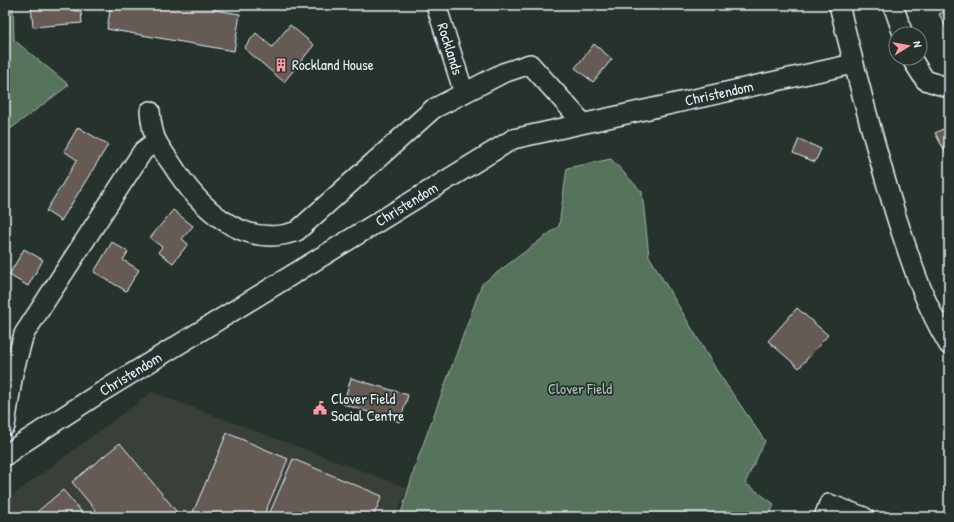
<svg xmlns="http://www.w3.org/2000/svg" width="954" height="522" font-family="'Patrick Hand',sans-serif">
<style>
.built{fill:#393f39}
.green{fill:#56735b;stroke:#9fb2aa}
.building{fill:#665a55;stroke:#e8f1f8}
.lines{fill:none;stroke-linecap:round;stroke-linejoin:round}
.minor-casing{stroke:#e8f1f8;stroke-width:22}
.minor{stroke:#26332d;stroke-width:19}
.labels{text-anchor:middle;stroke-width:3.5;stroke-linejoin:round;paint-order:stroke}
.street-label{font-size:15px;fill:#e8f1f8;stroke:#26332d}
.poi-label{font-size:15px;fill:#e8f1f8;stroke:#26332d;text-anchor:start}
.park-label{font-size:15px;fill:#aebfb9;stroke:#26332d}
</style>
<rect width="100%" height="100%" fill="#26332d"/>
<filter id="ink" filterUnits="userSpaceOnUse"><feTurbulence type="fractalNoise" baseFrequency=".025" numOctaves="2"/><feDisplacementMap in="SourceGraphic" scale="8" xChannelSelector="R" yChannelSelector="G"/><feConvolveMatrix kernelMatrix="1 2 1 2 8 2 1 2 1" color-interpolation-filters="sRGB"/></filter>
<g filter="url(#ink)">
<!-- built -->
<path class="built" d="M152 392 408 488 395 517H5V501Z"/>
<!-- green -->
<path class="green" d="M5 5H13L14 40 69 85 5 133Z
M611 159 642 192 649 256 717 371 765 441 745 483 774 504 769 517H400L416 464 482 284 559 226 567 168Z"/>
<!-- building -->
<path class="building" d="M31 5H74V11H81L82 23 33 27Z
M111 5H217L215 10 240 14 234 51 107 29Z
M949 9V33L939 14Z
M290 25 314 45 284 82 244 48 256 33 272 47Z
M594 44 612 59 593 82 575 68Z
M949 126V157H948L935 133Z
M78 127 108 145 61 221 46 211 77 160 64 151Z
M799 139 821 149 815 162 793 153Z
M173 210 193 226 182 239 188 244 173 263 158 252 162 247 150 238Z
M112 242 128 252 123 260 139 270 126 291 94 272Z
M24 249 43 260 28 286 9 275Z
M797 308 828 335 799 368 768 341Z
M351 378 408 395 400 422 343 404Z
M227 433 288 459 263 517H191Z
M120 443 181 517H101L72 482Z
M293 459 382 496 373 517H268Z
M63 490 86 517H31Z"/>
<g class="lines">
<!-- minor casing -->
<g class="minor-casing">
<g id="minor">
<path id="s1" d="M436 5 464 93"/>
<path d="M839 5C857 77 875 148 897 219 911 262 925 306 949 345"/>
<path d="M893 5 903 34"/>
<path d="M911 58 925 80 949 88"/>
<path d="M150 111C151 121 152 131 156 140 160 148 166 156 171 163 198 206 242 251 297 231L433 109 503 73 530 64 583 123"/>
<path d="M5 426 13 373 24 334 143 151 156 141"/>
<path id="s2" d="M5 456 18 446 95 396 513 139 853 64"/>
<path d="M824 517 829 504 864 517"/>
</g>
</g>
<!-- minor -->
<use href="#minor" class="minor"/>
</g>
</g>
<!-- icons -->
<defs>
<g id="building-bare" transform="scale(1.08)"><path d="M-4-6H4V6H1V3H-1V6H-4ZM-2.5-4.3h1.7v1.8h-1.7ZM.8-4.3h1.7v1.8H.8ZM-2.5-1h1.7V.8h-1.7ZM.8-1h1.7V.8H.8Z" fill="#ff9aa2" stroke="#26332d" stroke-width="2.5" paint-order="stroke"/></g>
<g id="civic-bare" transform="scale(1.08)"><path d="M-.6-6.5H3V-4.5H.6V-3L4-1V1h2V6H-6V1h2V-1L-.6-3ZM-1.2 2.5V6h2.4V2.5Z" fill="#ff9aa2" stroke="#26332d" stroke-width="2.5" paint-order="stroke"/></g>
</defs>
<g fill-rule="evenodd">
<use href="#building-bare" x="281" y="65"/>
<use href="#civic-bare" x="320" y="408"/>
</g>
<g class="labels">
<!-- street labels -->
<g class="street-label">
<text dy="5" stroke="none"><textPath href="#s1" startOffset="46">Rocklands</textPath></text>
<text dy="5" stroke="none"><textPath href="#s2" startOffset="810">Christendom</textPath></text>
<text dy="5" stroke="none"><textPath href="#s2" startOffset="474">Christendom</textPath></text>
<text dy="5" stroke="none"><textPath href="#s2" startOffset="150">Christendom</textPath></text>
</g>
<!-- poi labels -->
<g class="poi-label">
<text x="292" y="70">Rockland House</text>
<text x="331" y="404">Clover Field<tspan x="331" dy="17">Social Centre</tspan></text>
</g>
<!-- park labels -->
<g class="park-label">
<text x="580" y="394">Clover Field</text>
</g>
</g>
<!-- margin -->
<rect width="954" height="522" fill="none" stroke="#26332d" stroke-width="20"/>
<rect x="10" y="10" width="934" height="502" fill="none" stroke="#e8f1f8" stroke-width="1.5" filter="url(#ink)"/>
<!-- north arrow -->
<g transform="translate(908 46) rotate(79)"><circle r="19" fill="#26332d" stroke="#747f7e"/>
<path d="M0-3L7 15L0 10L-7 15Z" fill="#ff9aa2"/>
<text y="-6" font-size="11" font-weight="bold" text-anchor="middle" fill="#e8f1f8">N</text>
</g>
</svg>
